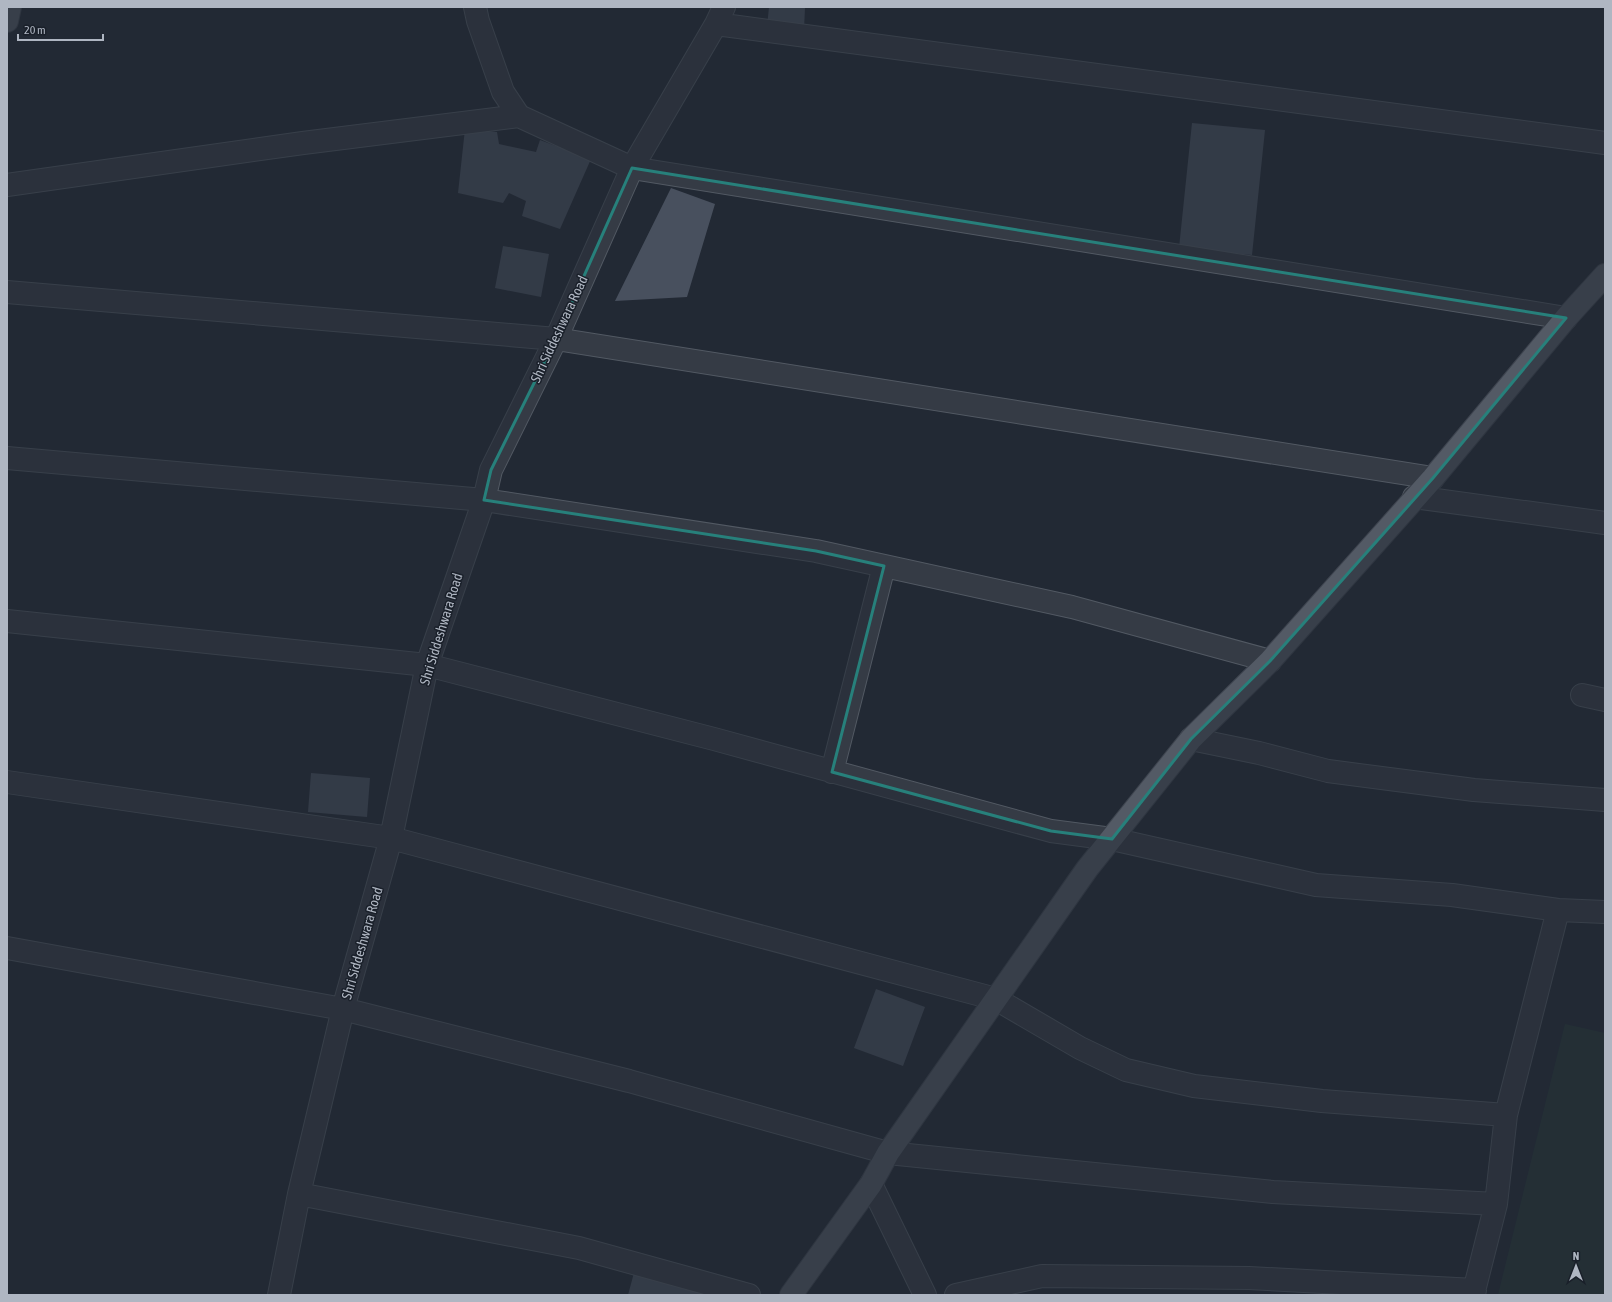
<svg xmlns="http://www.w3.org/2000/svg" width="1612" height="1302" font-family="'Asap Condensed',sans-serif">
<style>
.green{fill:#263737}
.building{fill:#48505e}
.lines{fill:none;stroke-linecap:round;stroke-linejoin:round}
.minor-casing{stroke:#525963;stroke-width:24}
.major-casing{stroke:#3e444f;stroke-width:24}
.minor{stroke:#353b45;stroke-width:22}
.major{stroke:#535a65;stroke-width:22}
.marked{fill:none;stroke:#27807b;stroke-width:3;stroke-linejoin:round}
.labels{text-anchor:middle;stroke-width:3;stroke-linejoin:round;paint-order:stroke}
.street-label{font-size:14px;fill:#afb6c2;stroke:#1a202a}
</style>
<rect width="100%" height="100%" fill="#222934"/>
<!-- green -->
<path class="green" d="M1565 1024 1605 1033V1295H1498Z"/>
<!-- building -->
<path class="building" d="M769 7 805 8 804 29 767 27Z
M1192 123 1265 130 1252 255 1179 248Z
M465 129 497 132 499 144 536 152 540 140 591 159 560 229 522 216 526 201 509 193 503 203 458 193Z
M671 188 715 204 687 297 615 301Z
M503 246 549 254 541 297 495 288Z
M311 773 370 778 367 817 308 812Z
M876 989 925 1007 903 1066 854 1048Z
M635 1269 718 1295H628Z"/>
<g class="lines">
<!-- minor casing -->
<g class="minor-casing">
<path id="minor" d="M475 7 478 21 503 92 519 116 632 168 1566 318
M716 24 1605 143
M7 185 303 143 519 116
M7 292 556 339 1433 478
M7 458 484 500 816 551 1072 607 1270 661
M1414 497 1605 523
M7 621 427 665 714 739 1051 831 1112 839 1316 885 1452 895 1558 910 1605 912
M1582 695 1605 700
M1191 739 1259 753 1328 771 1474 790 1605 800
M832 772 884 566
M7 782 391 838 996 999 1080 1048 1126 1070 1194 1086 1322 1101 1506 1115
M7 948 343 1009 629 1081 888 1153 1273 1192 1496 1204
M871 1184 925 1295
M299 1194 579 1248 749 1295
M279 1295 299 1194 343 1009 391 838 427 665 484 500 491 470 556 339 632 168 716 24 724 7
M956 1295 1042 1276 1249 1278 1475 1290
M1473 1295 1496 1204 1506 1115 1558 910"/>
</g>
<!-- major casing -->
<g class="major-casing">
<path id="major" d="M7 21 10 7
M791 1295 871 1184 888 1153 1087 869 1191 739 1270 661 1433 478 1566 318 1605 275"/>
</g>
<!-- minor -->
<use href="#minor" class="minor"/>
<!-- major -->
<use href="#major" class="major"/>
</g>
<!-- marked area -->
<path d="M0 0H1612V1302H0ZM632 168 1566 318 1433 478 1270 661 1191 739 1112 839 1051 831 832 772 884 566 816 551 484 500 491 470 556 339Z" fill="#222934" fill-opacity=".55" fill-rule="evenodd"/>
<path class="marked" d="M632 168 1566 318 1433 478 1270 661 1191 739 1112 839 1051 831 832 772 884 566 816 551 484 500 491 470 556 339Z"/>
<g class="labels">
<!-- street labels -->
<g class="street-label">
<text transform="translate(559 329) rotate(-65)" y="5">Shri Siddeshwara Road</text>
<text transform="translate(441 629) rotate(-73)" y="5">Shri Siddeshwara Road</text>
<text transform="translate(362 943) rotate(-74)" y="5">Shri Siddeshwara Road</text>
</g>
</g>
<!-- border -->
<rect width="1612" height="1302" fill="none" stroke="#afb6c2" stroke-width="16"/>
<!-- north arrow -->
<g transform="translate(1576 1266)" stroke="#1a202a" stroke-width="3" paint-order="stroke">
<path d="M0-3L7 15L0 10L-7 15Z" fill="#afb6c2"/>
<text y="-6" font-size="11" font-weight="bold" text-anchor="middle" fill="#afb6c2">N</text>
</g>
<!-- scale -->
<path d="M18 34v6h85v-6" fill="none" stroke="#afb6c2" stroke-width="2"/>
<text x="24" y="34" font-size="12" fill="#afb6c2" stroke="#1a202a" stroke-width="3" paint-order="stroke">20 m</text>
</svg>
